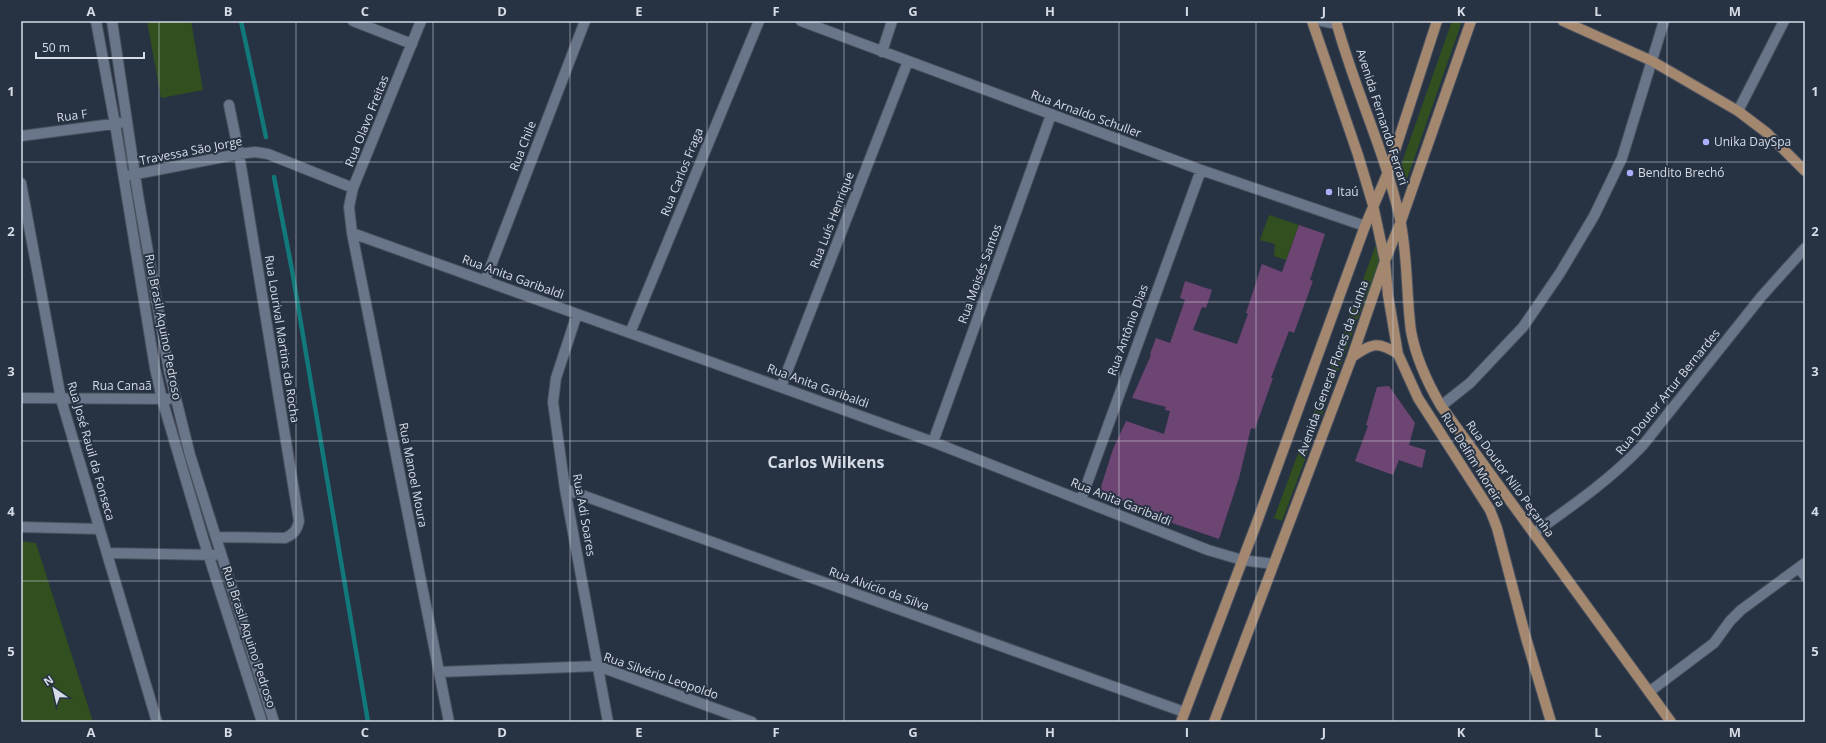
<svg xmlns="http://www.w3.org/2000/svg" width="1826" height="743" font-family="'Open Sans',sans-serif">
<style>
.green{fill:#32501f}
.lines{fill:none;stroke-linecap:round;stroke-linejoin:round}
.stream{stroke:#12797b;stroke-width:4.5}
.building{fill:#6d4572}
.minor-casing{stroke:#47505e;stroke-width:12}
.major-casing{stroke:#47505e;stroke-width:12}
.minor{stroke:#697588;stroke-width:10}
.major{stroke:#a4876f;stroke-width:10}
.grid{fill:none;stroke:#d5dce6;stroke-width:1;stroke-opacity:0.55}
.poi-dot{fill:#aab0fb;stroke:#273243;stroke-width:1.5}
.labels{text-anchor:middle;stroke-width:4;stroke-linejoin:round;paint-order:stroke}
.street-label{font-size:12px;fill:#d5dce6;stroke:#273243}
.poi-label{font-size:12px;fill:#d5dce6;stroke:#273243;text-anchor:start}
.district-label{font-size:16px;font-weight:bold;fill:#d5dce6;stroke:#273243}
.neatline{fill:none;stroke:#d5dce6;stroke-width:1.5}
.grid-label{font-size:13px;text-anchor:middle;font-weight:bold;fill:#d5dce6}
</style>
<rect width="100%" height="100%" fill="#273243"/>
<!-- green -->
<path class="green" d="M147 21H191L203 90 161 98Z
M1452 21H1462L1407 179 1399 171Z
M1269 215 1299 225 1286 260 1274 256 1275 244 1260 240Z
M1377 242 1381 257 1282 521 1274 518Z
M21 541 36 543 93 722H21Z"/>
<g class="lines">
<!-- stream -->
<path class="stream" d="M241 21 266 137
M274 177 292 270 368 722"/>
</g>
<!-- building -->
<path class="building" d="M1299 225 1325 234 1310 280 1313 281 1294 333 1289 331 1271 378H1273L1255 429 1251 428 1239 478 1219 539 1137 511 1139 506 1099 493 1113 449 1126 421 1164 434 1170 411 1165 410 1166 407 1132 398 1151 355 1150 354 1156 338 1170 343 1185 300 1180 298 1185 281 1212 290 1206 308 1202 307 1193 330 1237 344 1248 314 1246 313 1262 264 1282 272Z
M1389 386 1415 423 1409 445 1426 450 1422 468 1399 460 1393 475 1355 461 1368 426 1366 425 1377 387Z"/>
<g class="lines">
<!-- minor casing -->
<g class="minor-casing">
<path id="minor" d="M96 21 115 124 155 368 162 399 203 538 262 722
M112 21 138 195 169 371 190 455 274 722
M353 21 412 44
M421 21 353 188 349 207 352 233 449 722
M801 21 1201 170 1365 226
M1322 21 1337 24
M882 52 892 21
M1738 111 1784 21
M21 136 120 123
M131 175 239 154 255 152 268 154 353 188
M21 183 61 399 157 722
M352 233 933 442 1208 550 1242 560 1273 564
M485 281 585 21
M577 314 556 378 553 402 565 489 608 722
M630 333 759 21
M781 387 908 61
M21 398 169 399
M1441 406 1470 383 1523 327 1560 273 1594 216 1622 158 1664 21
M933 442 1051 115
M565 489 1184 712
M1081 500 1201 170
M21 527 99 529
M1534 533C1572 506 1610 480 1643 445L1761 297 1805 248
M216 537 285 538C294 534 297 530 299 521L239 154 229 105
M107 553 215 555
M1799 568 1805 576
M439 672 598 666 752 722
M1649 692 1714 643 1730 621 1741 610 1805 563"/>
</g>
<!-- major casing -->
<g class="major-casing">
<path id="major" d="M1312 21 1358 155 1373 205 1385 261 1388 295 1398 354 1418 398 1490 510 1497 528 1526 638 1551 722
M1336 21C1354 88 1385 151 1400 219 1408 256 1406 294 1411 331 1416 359 1427 382 1441 406L1671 722
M1563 21 1652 61 1738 111 1767 133 1805 171
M1352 357C1371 344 1377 340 1398 354
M1181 722 1257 522 1365 226 1388 172 1437 21
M1214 722 1352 357 1385 261 1401 221 1471 21"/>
</g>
<!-- minor -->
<use href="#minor" class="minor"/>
<!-- major -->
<use href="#major" class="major"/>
</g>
<!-- grid -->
<path class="grid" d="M159 21V722M296 21V722M433 21V722M570 21V722M707 21V722M844 21V722M982 21V722M1119 21V722M1256 21V722M1393 21V722M1530 21V722M1667 21V722M21 162H1805M21 302H1805M21 441H1805M21 581H1805"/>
<!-- markers -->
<g class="poi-dot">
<circle cx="1706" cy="142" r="4"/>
<circle cx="1630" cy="173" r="4"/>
<circle cx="1329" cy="192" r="4"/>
</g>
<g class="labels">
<!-- street labels -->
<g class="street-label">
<text transform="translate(1086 114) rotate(20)" y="4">Rua Arnaldo Schuller</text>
<text transform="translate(72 116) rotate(-8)" y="4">Rua F</text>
<text transform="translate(1382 117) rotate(72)" y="4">Avenida Fernando Ferrari</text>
<text transform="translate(367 121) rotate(-68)" y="4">Rua Olavo Freitas</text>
<text transform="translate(523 146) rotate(-69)" y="4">Rua Chile</text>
<text transform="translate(191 151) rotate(-11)" y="4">Travessa São Jorge</text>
<text transform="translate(682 172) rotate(-68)" y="4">Rua Carlos Fraga</text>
<text transform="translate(832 220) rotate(-69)" y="4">Rua Luís Henrique</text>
<text transform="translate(980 274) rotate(-70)" y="4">Rua Moisés Santos</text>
<text transform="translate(513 277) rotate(20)" y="4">Rua Anita Garibaldi</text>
<text transform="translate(163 327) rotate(79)" y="4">Rua Brasil Aquino Pedroso</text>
<text transform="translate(1128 330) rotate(-70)" y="4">Rua Antônio Dias</text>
<text transform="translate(282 339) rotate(81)" y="4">Rua Lourival Martins da Rocha</text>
<text transform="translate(1333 368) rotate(-70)" y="4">Avenida General Flores da Cunha</text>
<text x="122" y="390">Rua Canaã</text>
<text transform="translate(818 386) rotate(20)" y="4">Rua Anita Garibaldi</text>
<text transform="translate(1668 392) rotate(-51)" y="4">Rua Doutor Artur Bernardes</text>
<text transform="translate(91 451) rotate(74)" y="4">Rua José Rauil da Fonseca</text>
<text transform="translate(1473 460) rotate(58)" y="4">Rua Delfim Moreira</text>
<text transform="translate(413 475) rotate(79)" y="4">Rua Manoel Moura</text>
<text transform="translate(1510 479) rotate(54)" y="4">Rua Doutor Nilo Peçanha</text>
<text transform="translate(1121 502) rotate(22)" y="4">Rua Anita Garibaldi</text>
<text transform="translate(584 515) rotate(80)" y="4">Rua Adi Soares</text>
<text transform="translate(879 589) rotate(20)" y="4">Rua Alvício da Silva</text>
<text transform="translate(249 637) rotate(72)" y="4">Rua Brasil Aquino Pedroso</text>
<text transform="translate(661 676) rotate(19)" y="4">Rua Silvério Leopoldo</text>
</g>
<!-- poi labels -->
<g class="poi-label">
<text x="1714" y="146">Unika DaySpa</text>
<text x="1638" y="177">Bendito Brechó</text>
<text x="1337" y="196">Itaú</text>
</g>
<!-- district labels -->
<g class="district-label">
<text x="826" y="468">Carlos Wilkens</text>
</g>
</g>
<!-- border -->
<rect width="1826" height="743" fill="none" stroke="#273243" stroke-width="44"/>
<!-- north arrow -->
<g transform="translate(54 689) rotate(326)" stroke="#273243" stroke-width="3" paint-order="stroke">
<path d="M0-3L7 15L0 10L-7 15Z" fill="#d5dce6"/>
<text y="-6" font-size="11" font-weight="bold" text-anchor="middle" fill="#d5dce6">N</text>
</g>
<!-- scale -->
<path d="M36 52v6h108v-6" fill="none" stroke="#d5dce6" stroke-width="2"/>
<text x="42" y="52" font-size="12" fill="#d5dce6" stroke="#273243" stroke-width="3" paint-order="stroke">50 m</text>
<rect x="22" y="22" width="1782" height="699" class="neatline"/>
<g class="grid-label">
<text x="91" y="16">A</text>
<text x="228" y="16">B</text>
<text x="365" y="16">C</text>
<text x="502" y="16">D</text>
<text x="639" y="16">E</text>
<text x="776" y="16">F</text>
<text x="913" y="16">G</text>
<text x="1050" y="16">H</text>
<text x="1187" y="16">I</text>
<text x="1324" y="16">J</text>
<text x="1461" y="16">K</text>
<text x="1598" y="16">L</text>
<text x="1735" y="16">M</text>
<text x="11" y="96">1</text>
<text x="1815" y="96">1</text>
<text x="11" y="236">2</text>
<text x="1815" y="236">2</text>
<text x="11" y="376">3</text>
<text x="1815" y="376">3</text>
<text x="11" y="516">4</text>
<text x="1815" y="516">4</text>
<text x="11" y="656">5</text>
<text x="1815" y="656">5</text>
<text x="91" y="737">A</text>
<text x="228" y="737">B</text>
<text x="365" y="737">C</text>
<text x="502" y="737">D</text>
<text x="639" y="737">E</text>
<text x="776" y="737">F</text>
<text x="913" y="737">G</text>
<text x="1050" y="737">H</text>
<text x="1187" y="737">I</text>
<text x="1324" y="737">J</text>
<text x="1461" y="737">K</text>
<text x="1598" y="737">L</text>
<text x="1735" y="737">M</text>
</g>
</svg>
